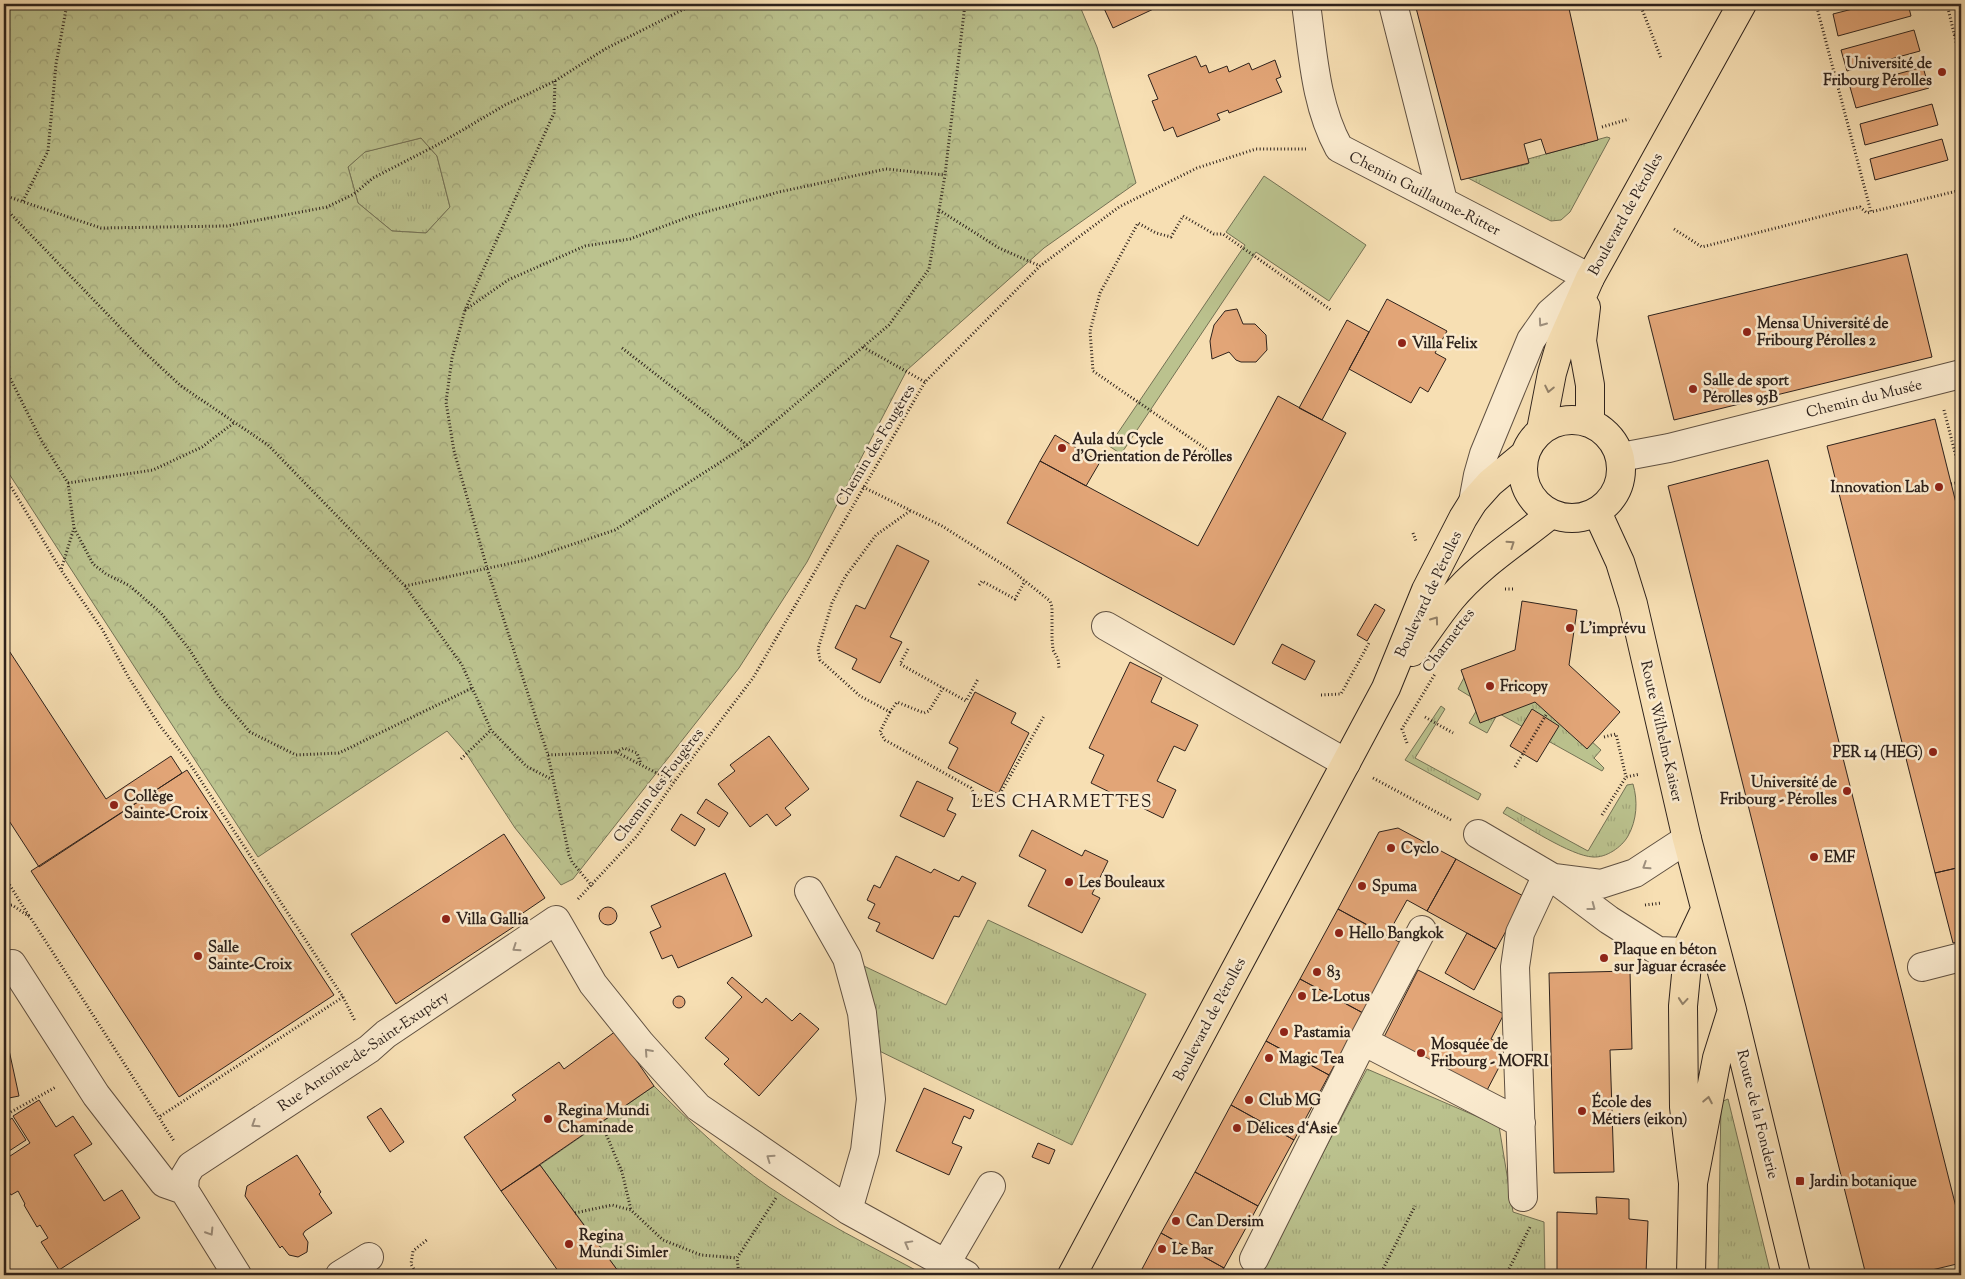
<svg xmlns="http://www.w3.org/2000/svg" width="1965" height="1279" font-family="'Sorts Mill Goudy',serif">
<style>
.grass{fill:url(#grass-tufts);stroke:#747255}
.forest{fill:url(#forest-crowns);stroke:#747255;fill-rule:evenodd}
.pitch{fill:#bbc28e;stroke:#747255}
.building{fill:#e2a577;stroke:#2e221c}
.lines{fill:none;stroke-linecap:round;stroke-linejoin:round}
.minor-casing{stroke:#605142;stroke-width:30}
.major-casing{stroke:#2e221c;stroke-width:30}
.path{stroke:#2e221c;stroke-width:3;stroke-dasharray:1 2.5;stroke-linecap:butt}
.minor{stroke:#faeace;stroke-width:28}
.major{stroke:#f7dfb3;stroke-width:28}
.oneway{stroke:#9e907e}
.oneway2{stroke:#928068}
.poi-dot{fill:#8f2418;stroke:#faeace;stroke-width:2}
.labels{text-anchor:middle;stroke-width:5;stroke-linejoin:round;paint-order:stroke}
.poi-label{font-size:15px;font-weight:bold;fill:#2e221c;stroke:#faeace;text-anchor:start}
.street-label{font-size:15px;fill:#2e221c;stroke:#faeace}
.quarter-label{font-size:18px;letter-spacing:1px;fill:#2e221c;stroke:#faeace}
</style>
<defs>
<pattern id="grass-tufts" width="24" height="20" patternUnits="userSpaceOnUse" patternTransform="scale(1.25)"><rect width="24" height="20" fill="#bbc28e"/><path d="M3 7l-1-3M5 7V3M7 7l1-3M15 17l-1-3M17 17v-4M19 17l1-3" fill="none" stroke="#a1a67a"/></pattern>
<pattern id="forest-crowns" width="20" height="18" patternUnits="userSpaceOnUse" patternTransform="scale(1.25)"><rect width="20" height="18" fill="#bbc28e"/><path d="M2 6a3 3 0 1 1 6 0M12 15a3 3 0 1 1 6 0" fill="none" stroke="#a1a67a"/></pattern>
</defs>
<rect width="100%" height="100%" fill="#f7dfb3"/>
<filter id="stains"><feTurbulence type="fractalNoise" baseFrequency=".004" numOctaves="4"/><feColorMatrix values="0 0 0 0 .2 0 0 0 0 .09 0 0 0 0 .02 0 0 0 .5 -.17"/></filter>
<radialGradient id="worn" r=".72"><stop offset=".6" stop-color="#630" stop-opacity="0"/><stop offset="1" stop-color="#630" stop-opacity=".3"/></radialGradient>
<!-- grass -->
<path class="grass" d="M1607 137 1610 138 1570 212 1561 220 1551 221 1468 178 1528 164V159Z
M421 138 437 156 450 207 426 233 392 231 358 203 348 167 364 152Z
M1467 672 1542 696 1601 750 1594 758 1604 768 1602 771 1498 713 1487 733 1469 723 1481 703 1458 689Z
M1441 706 1445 709 1415 758 1481 794 1478 800 1405 760Z
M1633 784C1638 801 1637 820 1628 836 1622 847 1606 858 1593 857 1571 856 1524 825 1503 813L1507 807 1588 851 1627 785Z
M988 920 1146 994 1072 1145 865 1044 847 958 946 1005Z
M1367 1069 1499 1126 1513 1212 1544 1222 1545 1275H1259Z
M654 1086C690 1122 727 1158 769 1187 818 1220 872 1247 925 1275H621L540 1165Z
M1728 1099 1771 1275H1718L1721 1102Z"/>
<!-- forest -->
<path class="forest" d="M4 4H1079L1097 47 1136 183 1044 248 907 370 807 562 739 668 573 879 561 885 515 828 466 753 447 731 258 857 4 466ZM421 138 437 156 450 207 426 233 392 231 358 203 348 167 365 152Z"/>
<!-- pitch -->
<path class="pitch" d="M1264 176 1366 245 1329 301 1256 252 1121 454 1109 446 1245 245 1226 232Z"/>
<!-- building -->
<path class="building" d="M1102 4H1162V5L1113 28Z
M1415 4H1568L1598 140 1546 154 1541 139 1524 144 1529 163 1461 180Z
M1872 4H1908L1911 16 1838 36 1833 14Z
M1914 30 1920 51 1847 71 1841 50Z
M1196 56 1201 67 1206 65 1209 73 1227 66 1229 72 1249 63 1252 70 1275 60 1281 77 1276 79 1282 92 1229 113 1228 110 1217 114 1220 120 1177 137 1173 127 1164 131 1152 101 1158 99 1148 75Z
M1923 67 1929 88 1856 108 1850 87Z
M1932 104 1938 125 1865 145 1860 124Z
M1942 139 1948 160 1875 180 1870 159Z
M1907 254 1932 357 1674 420 1648 316Z
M1387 299 1447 331 1435 353 1446 359 1428 392 1420 387 1411 403 1349 369Z
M1237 309 1243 324H1255L1266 335 1267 350 1256 362H1241L1236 360 1229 352 1212 359 1210 341 1214 325 1225 311Z
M1347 320 1369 332 1322 420 1299 408Z
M1278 396 1346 433 1234 645 1007 523 1040 461 1198 546Z
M1935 419 1961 523V867L1935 873 1827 446Z
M1055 435 1100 462 1086 486 1040 461Z
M1768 460 1961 1227V1263L1911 1275H1866L1668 486Z
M897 545 929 561 890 637 902 642 880 683 852 669 857 659 835 648 856 605 865 609Z
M1522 601 1577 610 1569 665 1620 712 1587 749 1535 702 1480 723 1461 670 1515 650Z
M1375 604 1385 610 1367 641 1357 635Z
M4 643 106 799 171 756 182 773 39 867 4 813Z
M1282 644 1315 661 1305 680 1272 663Z
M1130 662 1162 678 1151 702 1198 725 1185 751 1174 746 1157 781 1176 790 1163 818 1091 783 1104 755 1089 748Z
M975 692 1016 713 1011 723 1029 733 998 794 948 768 958 748 949 743Z
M1532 709 1559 726 1537 762 1510 746Z
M769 736 809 789 785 808 791 815 776 826 767 814 750 827 718 784 735 771 730 765Z
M187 770 334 995 179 1097 31 871Z
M917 781 953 798 947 810 956 814 944 837 900 816Z
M706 799 728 813 719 827 697 813Z
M681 814 705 829 695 846 671 830Z
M1398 828 1456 859 1427 911 1407 900 1387 936 1338 909 1379 832Z
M1032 830 1082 856 1085 850 1108 861 1092 894 1100 898 1082 933 1028 906 1046 870 1019 856Z
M504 834 545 898 517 917 521 922 396 1004 351 934Z
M896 856 931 873 934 869 959 881 962 876 976 883 959 917 954 916 933 959 876 931 880 923 868 918 875 904 867 900 874 885 880 888Z
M1456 859 1525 897 1496 949 1427 911Z
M1961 867V941L1953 943 1935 873Z
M725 873 752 936 678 968 672 955 662 959 650 932 661 927 651 906Z
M599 916a9 9 0 1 1 18 0a9 9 0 1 1-18 0Z
M1338 909 1401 943 1363 1013 1300 979Z
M1467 933 1496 949 1474 990 1445 973Z
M1418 970 1504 1014 1491 1039 1509 1048 1484 1096 1381 1043Z
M1630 971 1632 1049 1610 1050 1614 1172 1554 1173 1549 973Z
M732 977 762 1003 766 998 792 1021 800 1013 819 1029 759 1096 724 1064 729 1059 705 1038 742 997 727 983Z
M1300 979 1363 1013 1329 1075 1266 1041Z
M673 1002a6 6 0 1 1 12 0a6 6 0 1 1-12 0Z
M4 1027 19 1096 4 1099Z
M616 1031 654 1086 501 1191 464 1137 516 1100 512 1095 559 1062 564 1069Z
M1266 1041 1329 1075 1294 1140 1231 1105Z
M924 1088 974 1110 970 1119 964 1116 952 1143 962 1147 949 1175 896 1151Z
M39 1100 56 1127 73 1116 92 1144 74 1155 104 1201 122 1190 140 1218 59 1270 41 1242 48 1238 40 1225 37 1227 24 1205 25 1204 18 1191 11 1195 4 1184V1160L30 1143 13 1116Z
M1231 1105 1294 1140 1258 1206 1195 1172Z
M381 1108 404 1142 390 1152 367 1117Z
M12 1118 26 1140 6 1153 4 1150V1124Z
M1038 1143 1055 1150 1049 1164 1032 1157Z
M297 1155 321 1192 319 1194 332 1213 305 1231 303 1234 308 1242 307 1252 298 1257 289 1255 282 1246 280 1248 245 1196 247 1186Z
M540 1165 575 1213 621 1275H561L501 1191Z
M1195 1172 1258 1206 1224 1268 1161 1233Z
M1596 1197 1629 1199V1219L1648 1221 1646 1275H1557V1212L1597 1214Z
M1161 1233 1224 1268 1220 1275H1154L1142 1269Z
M1142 1269 1154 1275H1139Z"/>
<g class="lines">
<!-- minor casing -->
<g class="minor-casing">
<path id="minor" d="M1306 4C1313 53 1315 104 1339 148L1590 278 1550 313 1531 340 1484 454 1478 475 1473 502
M1393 4 1443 201
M1621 457 1669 448 1961 374
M1106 626 1346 763
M1478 834 1553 878 1609 920 1658 951 1712 953
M1554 878 1601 884 1635 873 1687 839
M809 891 847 958 862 1013 871 1099 865 1151 848 1210
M12 964 96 1095 164 1183 184 1190
M1922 967 1961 957
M1363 1041 1521 1123
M184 1190 185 1176 191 1166 369 1049 386 1034 556 920 593 984 641 1044 698 1107 848 1210 966 1275
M184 1190 237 1275
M1523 1197 1515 967 1520 933 1547 875
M1254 1259 1363 1041 1422 930
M945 1265 991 1186
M340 1275 369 1257"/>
</g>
<!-- major casing -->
<g class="major-casing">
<path id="major" d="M1586 307 1582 341 1590 385V423
M1523 469a49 49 0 1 1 98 0a49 49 0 1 1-98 0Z
M1541 430 1552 373 1560 346 1590 278 1742 4
M1597 512 1620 562 1633 604 1687 839 1732 1010 1796 1275
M1412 652C1425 635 1437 616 1451 599 1479 565 1517 542 1551 514
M1693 1183 1684 1107 1683 1006 1689 944 1705 910
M1072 1275 1386 688 1426 590 1463 518 1473 502 1490 483 1525 454
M1691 1275 1693 1183 1717 1058 1732 1010"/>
</g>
<!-- path -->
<path class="path" d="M1640 4 1661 58
M1816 4 1871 212 1961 190
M1947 4 1961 63
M1954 35 1961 33
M555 81 554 113 465 310 452 358 446 402 454 451 487 568 548 755 569 855 572 862 592 886
M1602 127 1629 119
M4 198 9 197 101 228 227 226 327 207 354 194 373 178 437 145 505 105 555 81 605 49 694 4
M23 201 48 151 56 64 67 4
M4 207 140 348 181 386 268 445 405 586 462 665 491 730 526 766 551 779
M939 210 999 248 1040 266
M1674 229 1702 247 1850 209 1860 207 1867 213 1871 212
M465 310 508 280 585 246 630 239 691 216 779 192 886 169 945 175
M863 347 925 382
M622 348 747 445
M4 366 41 440 68 483 74 528 61 570
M1944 410 1961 476
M1215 455 1093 371 1090 331 1100 293 1138 223 1156 233 1171 237 1183 216 1214 234H1223L1331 310
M4 475 61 570 102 629 129 678 160 726 188 761 343 997 159 1117
M68 483 153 470 202 447 235 422
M1951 484 1961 482
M863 487 942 526 1010 569 1050 601 1052 607V639L1053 650 1058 659 1059 668
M910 511 876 535 845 577 832 603 818 649 820 660 860 696 890 712 897 702 924 713 929 711 943 688
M74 528 93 564 106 574 130 586 161 613 189 649 219 696 250 732 296 755 339 753 472 688
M1413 533 1416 541
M979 585 982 581 1015 599 1025 581
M405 586 526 560 615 530 747 445 889 325 929 269 945 175 965 4
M1505 589H1513
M908 649 900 664 966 701 978 679
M1321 695 1341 694 1370 641
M890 712 880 732 885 740 971 788 977 799 988 804 996 801 1044 716
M1425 717 1453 733
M1604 737 1616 734 1626 777
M1407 743 1402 729 1435 674
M616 752 624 748 637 753 641 764
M548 755 616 752 674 782
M461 759 491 730
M1515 767 1546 715
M1373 778 1451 820
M1602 815 1626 777 1640 774
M4 876 29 916
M578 899 637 836 674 782 753 678 925 382 1040 266 1119 207 1197 168 1256 149H1306
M1645 905 1662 903
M4 906 12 905 30 917 174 1141
M343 997 355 1021
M4 1120 11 1112 56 1087
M601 1122 622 1172 631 1210
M575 1213 612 1205 631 1210 663 1240 701 1255 737 1258
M417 1275 411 1264 413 1251 428 1239
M739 1275 737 1258 776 1198
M1380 1275 1415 1206
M1506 1275 1530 1227"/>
<!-- minor -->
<use href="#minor" class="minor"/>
<!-- major -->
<use href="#major" class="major"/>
</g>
<!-- one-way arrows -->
<defs><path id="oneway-chevron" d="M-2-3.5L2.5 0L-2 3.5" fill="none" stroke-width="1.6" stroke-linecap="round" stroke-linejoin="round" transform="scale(1.25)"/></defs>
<g class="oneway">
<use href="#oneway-chevron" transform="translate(1542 323) rotate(125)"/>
<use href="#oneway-chevron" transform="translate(1646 866) rotate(147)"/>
<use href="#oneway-chevron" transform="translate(1592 907) rotate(37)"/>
<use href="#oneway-chevron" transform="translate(516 948) rotate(146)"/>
<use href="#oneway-chevron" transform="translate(648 1052) rotate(-132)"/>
<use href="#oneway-chevron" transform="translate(255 1124) rotate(147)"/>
<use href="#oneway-chevron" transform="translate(770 1158) rotate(-145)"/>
<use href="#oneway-chevron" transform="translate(210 1232) rotate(58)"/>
<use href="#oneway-chevron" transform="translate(908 1244) rotate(-151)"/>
</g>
<g class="oneway2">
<use href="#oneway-chevron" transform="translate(1549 389) rotate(102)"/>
<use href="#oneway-chevron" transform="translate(1511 544) rotate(-34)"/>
<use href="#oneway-chevron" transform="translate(1435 620) rotate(-54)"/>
<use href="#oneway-chevron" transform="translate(1683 1001) rotate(95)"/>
<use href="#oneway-chevron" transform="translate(1708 1100) rotate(-79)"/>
</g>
<!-- markers -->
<g class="poi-dot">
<circle cx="1942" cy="72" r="5"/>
<circle cx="1747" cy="332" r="5"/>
<circle cx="1402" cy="343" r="5"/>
<circle cx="1693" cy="389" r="5"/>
<circle cx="1062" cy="448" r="5"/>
<circle cx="1939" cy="487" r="5"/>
<circle cx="1570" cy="628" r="5"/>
<circle cx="1490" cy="686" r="5"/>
<circle cx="1933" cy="752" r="5"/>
<circle cx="1847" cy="791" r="5"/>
<circle cx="114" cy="805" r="5"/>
<circle cx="1391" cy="848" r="5"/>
<circle cx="1814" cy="857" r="5"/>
<circle cx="1069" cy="882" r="5"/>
<circle cx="1362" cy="886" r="5"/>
<circle cx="446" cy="919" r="5"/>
<circle cx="1339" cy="933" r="5"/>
<circle cx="198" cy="956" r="5"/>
<circle cx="1604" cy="958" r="5"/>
<circle cx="1317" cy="972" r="5"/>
<circle cx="1302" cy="996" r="5"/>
<circle cx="1284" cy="1032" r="5"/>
<circle cx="1421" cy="1053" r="5"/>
<circle cx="1269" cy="1058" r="5"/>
<circle cx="1249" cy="1100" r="5"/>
<circle cx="1582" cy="1111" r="5"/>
<circle cx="548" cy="1119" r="5"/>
<circle cx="1237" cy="1128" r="5"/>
<rect x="1795" y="1176" width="10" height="10" rx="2.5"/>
<circle cx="1176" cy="1221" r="5"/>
<circle cx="569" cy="1244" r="5"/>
<circle cx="1162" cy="1249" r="5"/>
</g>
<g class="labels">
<!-- poi labels -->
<g class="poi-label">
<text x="1932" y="68" text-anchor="end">Université de<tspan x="1932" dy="17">Fribourg Pérolles</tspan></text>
<text x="1757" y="328">Mensa Université de<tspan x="1757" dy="17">Fribourg Pérolles 2</tspan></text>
<text x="1412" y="348">Villa Felix</text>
<text x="1703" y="385">Salle de sport<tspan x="1703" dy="17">Pérolles 95B</tspan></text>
<text x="1072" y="444">Aula du Cycle<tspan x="1072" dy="17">d'Orientation de Pérolles</tspan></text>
<text x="1929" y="492" text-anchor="end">Innovation Lab</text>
<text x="1580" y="633">L'imprévu</text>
<text x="1500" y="691">Fricopy</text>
<text x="1923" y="757" text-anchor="end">PER 14 (HEG)</text>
<text x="1837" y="787" text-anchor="end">Université de<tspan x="1837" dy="17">Fribourg - Pérolles</tspan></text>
<text x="124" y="801">Collège<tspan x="124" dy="17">Sainte-Croix</tspan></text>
<text x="1401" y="853">Cyclo</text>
<text x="1824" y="862">EMF</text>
<text x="1079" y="887">Les Bouleaux</text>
<text x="1372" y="891">Spuma</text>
<text x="456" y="924">Villa Gallia</text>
<text x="1349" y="938">Hello Bangkok</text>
<text x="208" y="952">Salle<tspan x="208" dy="17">Sainte-Croix</tspan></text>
<text x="1614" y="954">Plaque en béton<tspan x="1614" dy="17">sur Jaguar écrasée</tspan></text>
<text x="1327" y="977">83</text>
<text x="1312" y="1001">Le-Lotus</text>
<text x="1294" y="1037">Pastamia</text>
<text x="1431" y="1049">Mosquée de<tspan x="1431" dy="17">Fribourg - MOFRI</tspan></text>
<text x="1279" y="1063">Magic Tea</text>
<text x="1259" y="1105">Club MG</text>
<text x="1592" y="1107">École des<tspan x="1592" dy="17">Métiers (eikon)</tspan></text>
<text x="558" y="1115">Regina Mundi<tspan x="558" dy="17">Chaminade</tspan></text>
<text x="1247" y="1133">Délices d‘Asie</text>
<text x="1810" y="1186">Jardin botanique</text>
<text x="1186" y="1226">Can Dersim</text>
<text x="579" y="1240">Regina<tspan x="579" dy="17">Mundi Simler</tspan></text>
<text x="1172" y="1254">Le Bar</text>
</g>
<!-- street labels -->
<g class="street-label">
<text transform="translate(1425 193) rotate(27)" y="5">Chemin Guillaume-Ritter</text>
<text transform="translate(1625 214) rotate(-61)" y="5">Boulevard de Pérolles</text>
<text transform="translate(1864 398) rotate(-14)" y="5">Chemin du Musée</text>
<text transform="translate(875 445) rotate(-59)" y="5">Chemin des Fougères</text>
<text transform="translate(1428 594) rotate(-65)" y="5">Boulevard de Pérolles</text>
<text transform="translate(1448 640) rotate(-53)" y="5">Charmettes</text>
<text transform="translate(1662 731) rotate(77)" y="5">Route Wilhelm-Kaiser</text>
<text transform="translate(658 785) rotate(-53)" y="5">Chemin des Fougères</text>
<text transform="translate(1209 1019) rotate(-62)" y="5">Boulevard de Pérolles</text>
<text transform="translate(363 1051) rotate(-34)" y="5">Rue Antoine-de-Saint-Exupéry</text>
<text transform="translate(1758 1114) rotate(76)" y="5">Route de la Fonderie</text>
</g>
<!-- quarter labels -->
<g class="quarter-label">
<text x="1062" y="807">LES CHARMETTES</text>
</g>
</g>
<!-- margin -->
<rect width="1965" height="1279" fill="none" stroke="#f7dfb3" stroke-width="20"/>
<rect x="5" y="5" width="1955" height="1269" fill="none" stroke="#2e221c" stroke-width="2.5"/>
<rect x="10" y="10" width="1945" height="1259" fill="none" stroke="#2e221c"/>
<rect width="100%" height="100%" filter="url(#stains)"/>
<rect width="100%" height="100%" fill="url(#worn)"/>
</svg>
